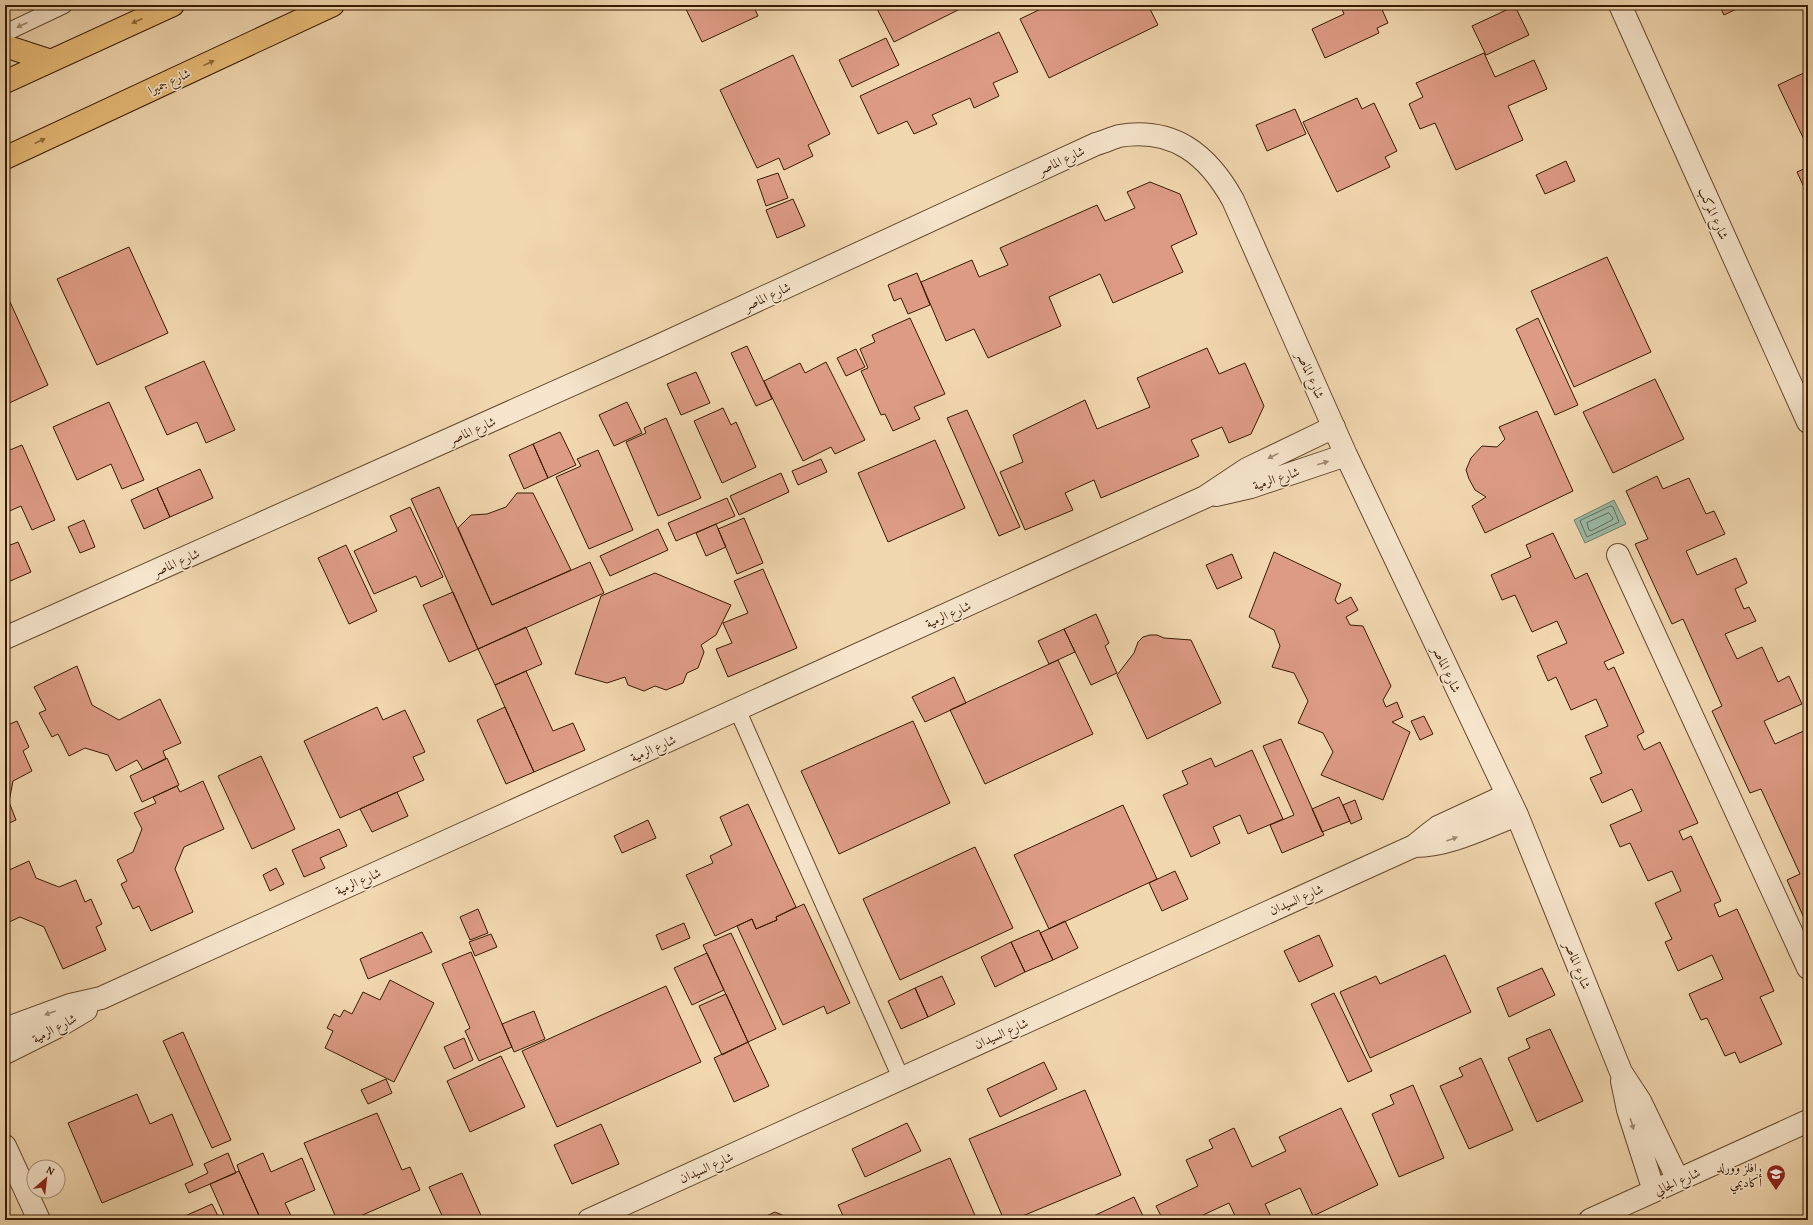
<svg xmlns="http://www.w3.org/2000/svg" width="1813" height="1225" font-family="'Gentium Book Plus',Amiri,serif">
<style>
.water{fill:#9bbaa7;stroke:#737a65}
.lines{fill:none;stroke-linecap:round;stroke-linejoin:round}
.shore{stroke:#696a54;stroke-width:1}
.building{fill:#dd9b84;stroke:#371b01}
.lane-casing{stroke:#664a2d;stroke-width:18}
.street-casing{stroke:#664a2d;stroke-width:24}
.primary-casing{stroke:#371b01;stroke-width:24}
.lane{stroke:#f6e5cc;stroke-width:16}
.street{stroke:#f6e5cc;stroke-width:22}
.primary{stroke:#e8bc78;stroke-width:22}
.oneway{fill:#906c3c}
.oneway2{fill:#a08a71}
.labels{text-anchor:middle;stroke-width:3.5;stroke-linejoin:round;paint-order:stroke}
.street-label{font-size:13px;fill:#371b01;stroke:#f6e5cc}
.poi-label{font-size:13px;fill:#371b01;stroke:#f6e5cc;text-anchor:end}
</style>
<rect width="100%" height="100%" fill="#f1d7b0"/>
<filter id="stains"><feTurbulence type="fractalNoise" baseFrequency=".005" numOctaves="4"/><feColorMatrix values="0 0 0 0 .2 0 0 0 0 .09 0 0 0 0 .02 0 0 0 .5 -.17"/></filter>
<radialGradient id="worn" r=".72"><stop offset=".6" stop-color="#630" stop-opacity="0"/><stop offset="1" stop-color="#630" stop-opacity=".3"/></radialGradient>
<!-- water -->
<path class="water" d="M1614 500 1626 524 1585 543 1574 520Z"/>
<g class="lines">
<!-- shore -->
<path class="shore" d="M1611 506 1613 507 1619 522 1587 537 1580 521Z
M1609 513 1613 518 1612 520 1591 531 1589 530 1587 523Z"/>
</g>
<!-- building -->
<path class="building" d="M684 5H753L758 16 702 42Z
M875 5H968L894 42Z
M1049 5H1148L1158 25 1049 78 1020 19Z
M1340 5H1380L1388 23 1377 28 1379 33 1325 58 1312 29 1344 14Z
M1719 5H1745L1724 15Z
M1515 6 1529 35 1486 55 1472 26Z
M999 32 1018 72 993 83 999 96 974 108 970 98 932 115 937 124 914 134 907 121 878 134 860 96Z
M886 38 899 65 852 87 839 60Z
M1484 53 1495 77 1534 60 1547 89 1508 106 1523 140 1456 170 1435 123 1420 129 1409 104 1423 97 1416 83Z
M793 55 830 134 808 145 813 156 784 170 779 158 757 168 720 90Z
M1808 71V148L1778 85Z
M1357 98 1362 109 1374 103 1397 151 1385 157 1390 167 1337 192 1303 122Z
M1295 109 1306 134 1267 151 1256 125Z
M1566 161 1575 181 1545 194 1536 175Z
M1808 167V196L1797 172Z
M778 173 788 198 766 206 757 180Z
M1150 182 1180 194 1197 234 1171 246 1183 272 1113 303 1100 274 1049 297 1061 326 988 358 974 329 946 341 921 282 972 260 979 277 1008 265 1000 248 1097 205 1105 221 1135 208 1127 192Z
M793 199 805 226 777 238 766 210Z
M129 247 168 333 97 365 57 279Z
M1607 257 1651 352 1574 387 1531 291Z
M917 273 930 305 908 314 901 298 894 301 888 285Z
M5 291 48 385 5 405Z
M910 318 945 394 914 407 920 419 893 431 885 414 881 415 861 371 868 368 860 349 875 342 872 335Z
M1538 318 1578 405 1555 415 1516 329Z
M747 346 772 399 756 406 731 353Z
M1207 348 1219 374 1245 363 1264 406 1251 434 1229 443 1222 427 1191 440 1199 456 1101 498 1094 480 1065 493 1073 510 1025 530 1000 472 1023 462 1013 435 1085 400 1097 429 1150 407 1137 378Z
M856 349 865 367 846 376 837 358Z
M204 361 235 430 206 443 197 422 167 435 145 387Z
M826 362 865 440 835 454 831 447 803 461 764 381 800 363 805 373Z
M696 372 710 403 681 415 667 384Z
M1655 379 1684 439 1613 473 1583 412Z
M109 402 144 480 122 489 111 464 77 480 53 427Z
M627 402 642 433 614 446 599 415Z
M723 408 731 425 736 422 756 467 722 483 694 421Z
M967 410 1020 527 999 536 947 418Z
M1537 411 1573 491 1485 533 1472 506 1486 497 1475 490 1469 479 1466 470 1471 458 1482 446 1497 447 1505 439 1499 427Z
M666 418 701 498 658 516 626 442 646 433 644 428Z
M560 432 576 465 548 478 533 444Z
M935 440 965 508 888 542 858 473Z
M533 444 548 478 524 489 509 455Z
M22 445 55 520 32 530 21 506 5 513V452Z
M598 450 633 530 589 549 556 477 581 466 577 459Z
M821 459 827 472 798 485 792 471Z
M200 469 213 498 170 517 157 488Z
M781 473 789 492 739 515 730 496Z
M1657 476 1663 489 1689 478 1706 514 1714 511 1725 534 1686 551 1697 575 1736 558 1747 583 1735 589 1744 609 1749 607 1756 621 1725 634 1737 659 1762 647 1778 682 1789 676 1802 704 1764 721 1775 744 1808 729V806L1805 807 1808 814V927L1787 880 1800 874 1761 789 1750 793 1712 711 1722 706 1683 619 1672 624 1635 544 1648 539 1626 491Z
M439 487 492 605 590 562 604 593 478 649 411 499Z
M157 488 170 517 144 529 131 500Z
M517 493H533L571 570 492 605 458 528 471 515 487 514 506 507Z
M727 498 735 516 676 541 668 523Z
M410 507 443 577 421 587 416 576 374 594 354 551 397 531 390 516Z
M744 518 763 563 737 574 718 529Z
M84 520 95 547 80 553 68 527Z
M716 524 726 547 706 556 696 533Z
M658 529 668 550 610 576 600 556Z
M1553 533 1575 579 1587 573 1624 653 1604 662 1608 670 1614 667 1644 732 1637 736 1644 750 1660 742 1698 823 1679 831 1683 840 1691 836 1721 901 1714 904 1719 917 1737 909 1774 991 1760 997 1782 1044 1740 1063 1735 1052 1725 1056 1707 1018 1701 1020 1689 994 1723 979 1712 955 1678 971 1665 942 1672 939 1655 903 1681 891 1672 871 1648 881 1630 843 1620 847 1610 825 1642 811 1632 789 1602 803 1590 778 1602 773 1585 736 1608 726 1596 699 1571 710 1556 677 1548 681 1537 656 1567 643 1557 621 1532 632 1515 595 1502 600 1491 575 1531 557 1526 545Z
M18 542 31 572 8 582 5 575V547Z
M346 545 377 611 349 624 318 558Z
M1274 552 1341 584 1335 600 1338 604 1351 597 1358 610 1346 617 1350 625 1363 626 1391 686 1383 700 1386 707 1397 702 1403 717 1392 722 1410 732 1383 800 1321 775 1333 752 1323 733 1298 723 1308 701 1294 673 1272 667 1280 646 1274 630 1249 617Z
M1232 554 1242 578 1217 589 1206 565Z
M763 569 797 648 728 677 716 649 732 643 723 623 748 613 734 581Z
M655 573 731 605 716 635 701 645 704 652 698 668 687 673 683 683 666 690 655 686 644 691 628 685 625 677 607 683 575 674 601 596Z
M453 592 478 649 449 662 423 605Z
M1096 614 1109 643 1105 646 1117 673 1091 685 1064 629Z
M526 627 542 664 495 685 478 649Z
M1064 629 1075 652 1049 664 1038 641Z
M1150 635H1157L1164 638 1191 640 1221 703 1147 739 1117 675 1134 653 1138 642 1143 637Z
M1058 660 1093 734 985 784 950 710Z
M77 666 92 705 119 720 160 699 181 743 163 751 166 759 143 770 137 760 116 771 108 755 85 748 69 756 58 734 52 737 39 713 46 710 34 687Z
M526 671 553 731 573 723 585 750 534 772 495 685Z
M954 677 966 703 925 722 912 697Z
M377 707 383 720 405 710 425 752 413 757 424 780 340 818 304 741Z
M505 707 534 772 506 784 477 720Z
M5 714 10 724 17 721 29 747 23 751 32 771 13 781 9 802 16 820 5 825Z
M1424 716 1433 734 1420 740 1411 721Z
M913 721 950 803 839 854 801 771Z
M1281 739 1324 835 1282 853 1270 825 1294 815 1263 746Z
M1252 750 1283 819 1248 834 1240 815 1213 827 1220 843 1191 857 1163 795 1188 784 1182 771 1211 758 1215 767Z
M261 756 295 829 252 849 218 776Z
M167 758 179 785 142 802 130 776Z
M203 781 224 829 184 847 175 869 193 912 151 931 139 906 133 909 121 884 127 881 117 860 133 852 142 829 134 813 156 803 153 797 177 786 180 792Z
M397 792 408 816 372 832 360 809Z
M1339 797 1350 821 1322 832 1312 809Z
M1355 800 1362 819 1351 824 1343 805Z
M748 804 796 907 776 917 777 920 756 929 752 919 715 936 686 875 713 863 710 856 732 845 720 817Z
M1123 805 1157 879 1049 929 1014 855Z
M648 820 656 838 622 853 614 836Z
M339 829 347 846 320 858 325 868 304 877 292 850Z
M975 847 1013 928 900 980 863 899Z
M29 861 36 878 59 887 76 880 85 902 91 899 102 924 96 927 106 950 63 969 44 927 20 917 5 924V866L7 871Z
M276 868 284 884 270 891 263 875Z
M1175 871 1188 899 1162 911 1149 883Z
M804 904 850 1003 827 1014 824 1006 783 1025 737 926 752 919 756 929 777 920 776 917Z
M478 909 488 933 470 940 460 917Z
M1065 921 1078 948 1053 960 1040 933Z
M684 923 690 938 662 950 656 935Z
M1039 930 1053 960 1025 972 1011 942Z
M422 932 432 952 368 979 360 959Z
M731 933 776 1029 748 1042 703 945Z
M491 934 497 947 475 956 469 942Z
M1319 935 1333 966 1299 982 1284 951Z
M1011 942 1025 972 995 987 981 957Z
M471 952 512 1047 479 1061 465 1031 470 1028 442 964Z
M707 953 724 990 692 1005 674 968Z
M1445 955 1471 1012 1370 1058 1340 992 1376 976 1380 984Z
M1542 968 1555 995 1509 1017 1497 988Z
M942 976 955 1004 928 1017 915 988Z
M390 980 434 1003 394 1082 325 1048 333 1031 327 1028 334 1014 340 1017 344 1010 352 1014 363 992 380 1000Z
M666 986 701 1062 557 1127 522 1051Z
M915 988 928 1017 901 1029 888 1001Z
M1334 993 1372 1071 1348 1082 1311 1004Z
M726 994 748 1042 722 1055 699 1006Z
M534 1011 545 1039 514 1052 502 1024Z
M1550 1029 1583 1101 1537 1122 1508 1058 1530 1048 1526 1039Z
M183 1032 231 1140 212 1148 163 1041Z
M464 1038 473 1060 454 1069 444 1047Z
M748 1042 769 1086 734 1102 714 1058Z
M501 1056 525 1107 470 1132 447 1081Z
M1481 1058 1513 1130 1469 1149 1440 1086 1463 1076 1459 1068Z
M1044 1062 1057 1089 1000 1117 987 1089Z
M386 1079 392 1093 368 1104 361 1090Z
M1413 1085 1444 1158 1399 1177 1372 1114 1394 1104 1390 1095Z
M1085 1090 1121 1175 1013 1220H1004L969 1139Z
M137 1094 150 1124 172 1114 193 1165 102 1203 68 1123Z
M1341 1108 1378 1185 1313 1216 1300 1188 1265 1204 1272 1219 1270 1220H1237L1229 1203 1203 1215 1206 1220H1163L1156 1206 1198 1186 1186 1160 1213 1148 1209 1140 1234 1128 1252 1167 1286 1151 1279 1137Z
M377 1113 402 1170 410 1167 420 1190 351 1220H337L304 1143Z
M907 1123 921 1151 865 1177 852 1149Z
M601 1124 619 1164 572 1184 554 1145Z
M228 1153 236 1173 189 1193 185 1184 208 1173 204 1164Z
M263 1153 271 1172 302 1158 315 1190 285 1203 293 1220H261L239 1171 237 1165Z
M950 1158 977 1220H845L838 1205Z
M239 1171 261 1220H226L210 1184Z
M462 1173 483 1220H444L429 1187Z
M1134 1197 1145 1220H1085Z
M212 1204 220 1220H176Z
M775 1212 794 1220H758Z"/>
<g class="lines">
<!-- lane casing -->
<g class="lane-casing">
<path id="lane" d="M5 33 64 5
M737 709 901 1078"/>
</g>
<!-- street casing -->
<g class="street-casing">
<path id="street" d="M1620 5 1808 422
M1216 495 1251 487 1346 455
M1618 555 1808 968
M5 638 656 347 1096 144C1104 142 1112 138 1119 136 1174 127 1208 155 1233 200L1346 455 1517 815 1621 1072 1640 1101 1678 1180
M1415 846C1450 846 1485 827 1517 815
M5 1029 70 1005 101 998 1205 497 1247 469 1334 427
M5 1053 59 1026 86 1010
M1622 1081 1628 1110 1654 1191
M5 1146 39 1220
M589 1220 1414 846 1430 833 1438 827 1507 795
M1590 1220 1808 1121"/>
</g>
<!-- primary casing -->
<g class="primary-casing">
<path id="primary" d="M5 46 51 61
M5 82 173 5
M5 158 333 5"/>
</g>
<!-- lane -->
<use href="#lane" class="lane"/>
<!-- street -->
<use href="#street" class="street"/>
<!-- primary -->
<use href="#primary" class="primary"/>
</g>
<!-- one-way arrows -->
<defs><path id="oneway-solid" d="M-6-.8H1V-3.2L6.5 0L1 3.2V.8H-6Z"/></defs>
<g class="oneway">
<use href="#oneway-solid" transform="translate(137 21) rotate(155)"/>
<use href="#oneway-solid" transform="translate(209 63) rotate(-25)"/>
<use href="#oneway-solid" transform="translate(40 141) rotate(-25)"/>
</g>
<g class="oneway2">
<use href="#oneway-solid" transform="translate(22 25) rotate(155)"/>
<use href="#oneway-solid" transform="translate(1273 456) rotate(154)"/>
<use href="#oneway-solid" transform="translate(1323 463) rotate(-18)"/>
<use href="#oneway-solid" transform="translate(1452 839) rotate(-20)"/>
<use href="#oneway-solid" transform="translate(50 1013) rotate(160)"/>
<use href="#oneway-solid" transform="translate(1632 1124) rotate(73)"/>
</g>
<!-- icons -->
<defs>
<g id="school-pin" transform="scale(1)"><path d="M0 17L-7.5 6A9.5 9.5 0 1 1 7.5 6Z" fill="#8f2418" stroke="#f6e5cc"/><path d="M0-5L7-2L0 1L-7-2ZM-4 1L0 2.5L4 1V4Q0 6-4 4Z" fill="#fff"/></g>
</defs>
<g fill-rule="evenodd">
<use href="#school-pin" x="1776" y="1174"/>
</g>
<g class="labels">
<!-- street labels -->
<g class="street-label">
<text transform="translate(169 81) rotate(-25)" y="5">شارع جميرا</text>
<text transform="translate(1061 160) rotate(-25)" y="5">شارع الماصر</text>
<text transform="translate(1714 213) rotate(66)" y="5">شارع المركب</text>
<text transform="translate(767 296) rotate(-25)" y="5">شارع الماصر</text>
<text transform="translate(1311 375) rotate(66)" y="5">شارع الماصر</text>
<text transform="translate(472 430) rotate(-24)" y="5">شارع الماصر</text>
<text transform="translate(1276 478) rotate(-18)" y="5">شارع الرمية</text>
<text transform="translate(176 562) rotate(-24)" y="5">شارع الماصر</text>
<text transform="translate(948 614) rotate(-24)" y="5">شارع الرمية</text>
<text transform="translate(1447 669) rotate(65)" y="5">شارع الماصر</text>
<text transform="translate(653 748) rotate(-24)" y="5">شارع الرمية</text>
<text transform="translate(358 881) rotate(-24)" y="5">شارع الرمية</text>
<text transform="translate(1296 899) rotate(-24)" y="5">شارع السيدان</text>
<text transform="translate(1578 965) rotate(68)" y="5">شارع الماصر</text>
<text transform="translate(54 1028) rotate(-28)" y="5">شارع الرمية</text>
<text transform="translate(1001 1033) rotate(-24)" y="5">شارع السيدان</text>
<text transform="translate(706 1167) rotate(-24)" y="5">شارع السيدان</text>
<text transform="translate(1677 1181) rotate(-24)" y="5">شارع الجالي</text>
</g>
<!-- poi labels -->
<g class="poi-label">
<text x="1762" y="1172">رافلز وورلد<tspan x="1762" dy="15">أكاديمي</tspan></text>
</g>
</g>
<!-- margin -->
<rect width="1813" height="1225" fill="none" stroke="#f1d7b0" stroke-width="20"/>
<rect x="6" y="6" width="1801" height="1213" fill="none" stroke="#371b01" stroke-width="2"/>
<rect x="10" y="10" width="1793" height="1205" fill="none" stroke="#371b01"/>
<!-- north arrow -->
<g transform="translate(46 1179) rotate(28)"><circle r="19" fill="#f6e5cc" stroke="#aa947b"/>
<path d="M0-3L7 15L0 10L-7 15Z" fill="#8f2418"/>
<text y="-6" font-size="11" font-weight="bold" text-anchor="middle" fill="#371b01">N</text>
</g>
<rect width="100%" height="100%" filter="url(#stains)"/>
<rect width="100%" height="100%" fill="url(#worn)"/>
</svg>
